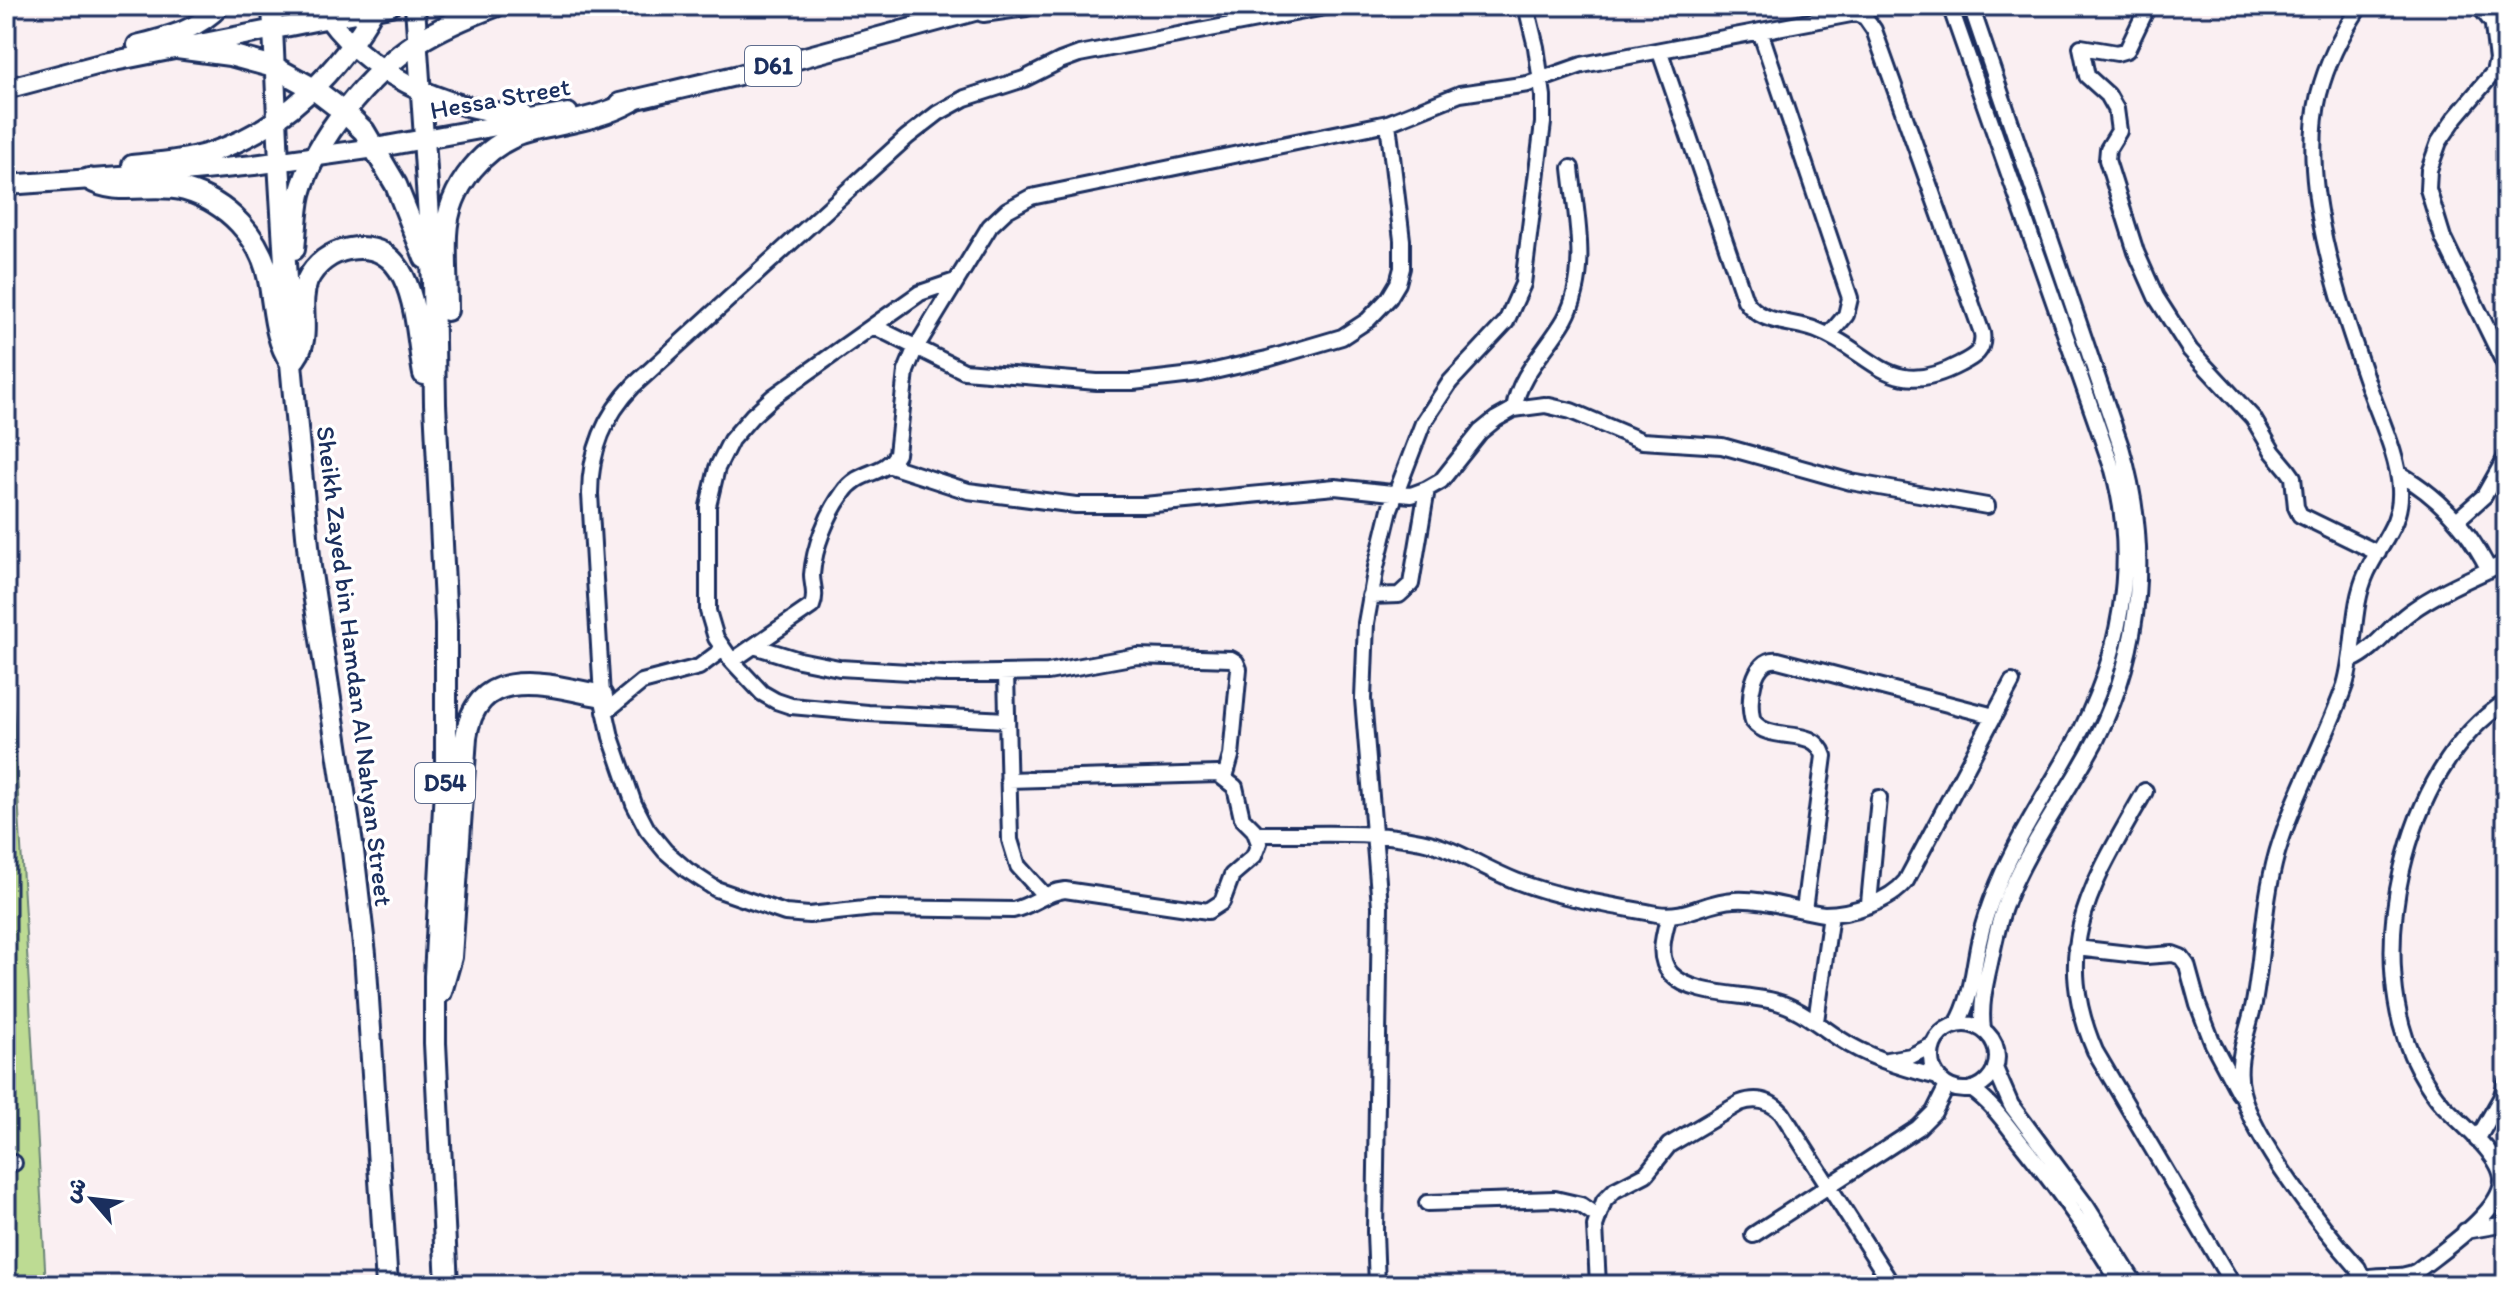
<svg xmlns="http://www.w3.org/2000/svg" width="2512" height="1291" font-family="Itim,'Playpen Sans Arabic',sans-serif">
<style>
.green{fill:#bddb93;stroke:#6c8578;stroke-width:2}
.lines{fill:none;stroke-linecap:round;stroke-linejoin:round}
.minor-casing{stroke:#1b2f5e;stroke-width:20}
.major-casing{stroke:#1b2f5e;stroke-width:24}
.highway-casing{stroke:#1b2f5e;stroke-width:26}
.minor{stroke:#fff;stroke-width:14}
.major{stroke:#fff;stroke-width:18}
.highway{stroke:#fff;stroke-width:20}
.labels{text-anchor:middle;stroke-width:7;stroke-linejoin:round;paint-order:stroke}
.shield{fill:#fff;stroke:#5f6d8e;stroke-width:2}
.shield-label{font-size:24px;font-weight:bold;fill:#1b2f5e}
.street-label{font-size:26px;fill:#1b2f5e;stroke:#fff}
</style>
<rect width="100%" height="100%" fill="#faeff2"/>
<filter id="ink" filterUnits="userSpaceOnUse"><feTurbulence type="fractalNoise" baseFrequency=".0125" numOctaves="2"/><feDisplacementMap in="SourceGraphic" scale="16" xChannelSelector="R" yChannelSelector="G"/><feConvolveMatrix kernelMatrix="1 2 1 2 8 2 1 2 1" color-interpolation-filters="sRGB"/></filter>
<g filter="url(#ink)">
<!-- green -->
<path class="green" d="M6 583 46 1285H6Z"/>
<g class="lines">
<!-- minor casing -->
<g class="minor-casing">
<path id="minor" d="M1950 6 2113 470C2139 564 2120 660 2073 746 2048 791 2018 836 1998 884 1990 903 1983 922 1979 942 1973 970 1972 999 1957 1024
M1971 6 2121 447C2150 545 2143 646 2097 738 2070 790 2033 838 2010 892 2000 915 1995 939 1990 963 1985 985 1980 1006 1983 1029
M2148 6 2127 50 2117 53 2081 47 2087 76 2108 95 2116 109 2119 131 2108 149 2107 160 2136 252 2156 297 2190 350 2253 418 2273 452 2288 470 2293 477 2296 507 2300 515 2378 553
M2360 6C2342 33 2327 62 2319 94 2298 183 2339 300 2368 384 2379 417 2398 454 2400 489 2402 524 2381 542 2367 572 2351 606 2356 648 2345 685 2325 742 2294 795 2277 853 2263 902 2263 953 2254 1003 2248 1033 2234 1060 2242 1092 2253 1140 2324 1230 2358 1268L2361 1276V1285
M2479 6 2506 40
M2493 26 2497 60 2494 72 2456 117 2439 142 2429 170 2428 189 2443 238 2506 367
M1760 31 1850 298 1846 315 1829 335
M955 281 920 293 873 326 773 397 752 416 731 440 717 468 708 506V611L716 638 732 661 762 693 776 701 791 706 868 713 1007 720
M873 326 964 371 1097 382H1133L1201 374 1267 359 1342 337 1368 320 1389 298 1398 283 1402 268V240L1388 123
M1514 409C1519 374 1548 349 1565 319 1590 273 1576 217 1571 168
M888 465 968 491 1076 505H1144L1335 487 1411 495 1427 489 1441 481 1480 432 1496 419 1514 409 1545 405 1571 411 1642 441 1722 446 1851 482 1987 506
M2398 473C2439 496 2468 528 2489 570
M2457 520 2484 496 2506 457
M1370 596 1399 595 1411 584 1427 489
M754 646 799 660 839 668 944 674 1048 672 1137 656 1231 659 1236 662 1239 669 1231 756 1225 777
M2352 660C2376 649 2389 627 2410 612 2439 591 2474 577 2506 562
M732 661 812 606C817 594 812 586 812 575 814 547 827 515 843 493 860 468 884 477 897 454L906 371 915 349 990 226 1007 210 1031 197 1388 123 1460 94 1528 84 1582 65 1856 13 1865 17 1874 30 1982 333C1985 351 1974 357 1960 364 1889 402 1874 352 1816 330 1791 320 1762 326 1745 300L1660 52
M1006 673 1010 840 1018 866 1044 895
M605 712 642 682 699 667 723 649
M1008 780 1218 774 1235 787 1242 818 1254 830 1259 843 1254 856 1232 875 1222 902 1208 911 1065 890C1045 892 1032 906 1013 910L874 908 809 915 785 913 716 889 687 870 665 851 647 829 634 804 611 737 602 696 590 494C590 451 604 416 634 385L907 137 938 113 965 98 1024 79 1060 61 1079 54 1330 6
M2145 791C2094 882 2049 944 2095 1051L2233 1285
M1257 834C1311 835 1368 830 1421 841 1455 848 1483 868 1516 881 1560 898 1610 905 1657 914 1686 919 1706 901 1734 900 1763 898 1795 910 1824 914 1851 914 1889 902 1906 881L2012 682
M1869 903 1879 798
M1804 910 1824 756C1814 724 1771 745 1753 721 1747 702 1752 657 1778 660L1994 716
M1669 915C1664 934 1656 957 1671 974 1693 997 1747 993 1777 1002 1802 1009 1819 1026 1840 1039 1869 1058 1905 1069 1938 1077
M2506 938V991
M2076 948 2146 956 2173 954 2181 957 2187 965 2198 1005 2213 1044 2239 1093
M1816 1021 1831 914
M1931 1057a33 33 0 1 1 66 0a33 33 0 1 1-66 0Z
M1887 1060 1911 1056 1933 1045
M1995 1068 2011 1105 2087 1207 2136 1285
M1971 1089C1992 1103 2006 1124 2021 1143 2057 1188 2091 1235 2121 1285
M2477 1140 2501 1098 2506 1083
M6 1163H14
M1427 1203 1555 1199 1581 1205 1597 1216
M2465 1231 2506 1224
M1753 1235 1918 1128 1934 1112 1947 1086
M2362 1279C2381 1272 2399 1281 2417 1271 2440 1252 2502 1212 2502 1180 2502 1156 2460 1123 2443 1105 2434 1095 2426 1083 2419 1070 2361 965 2402 766 2506 702
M1377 1285 1375 1232 1380 906 1363 699 1366 623 1376 567 1390 509 1423 423 1450 382 1506 322 1523 284 1543 123V96L1536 47 1526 6
M1598 1285 1595 1226 1604 1201 1615 1190 1646 1174 1669 1145 1740 1103C1756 1097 1770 1100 1782 1113L1892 1285"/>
</g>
<!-- major casing -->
<g class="major-casing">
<path id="major" d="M272 6 279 162
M320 6C361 73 446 110 522 115
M415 6 424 138
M983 12 1026 6
M137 45C167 37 198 30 220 6
M6 89 104 63 390 6
M620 103 735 76 993 6
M132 165C159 162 186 160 212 152 283 129 340 70 376 6
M6 185 163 174 254 165 375 148 568 113"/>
</g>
<!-- highway casing -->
<g class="highway-casing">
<path id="highway" d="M177 48 230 55 274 67 314 89 344 112 364 131 396 185 425 258
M424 138 433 281 435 404 446 624V770L435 976V1043L447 1285
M279 162 291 363 310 567 353 851 365 954 387 1285
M89 179C116 197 154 181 185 190 227 202 261 237 269 280 275 310 274 337 291 363 315 339 296 309 307 281 315 264 331 252 349 249 418 238 415 329 424 374
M294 249C296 231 296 211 300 194 315 138 370 73 418 42 442 27 468 16 495 6
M447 310C447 285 445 260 446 235 448 187 485 142 531 131 566 122 600 119 632 101
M441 992 451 957 466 737C477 661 551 686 602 696"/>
</g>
<!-- minor -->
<use href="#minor" class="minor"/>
<!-- major -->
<use href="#major" class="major"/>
<!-- highway -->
<use href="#highway" class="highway"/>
</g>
</g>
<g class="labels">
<!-- shield labels -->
<g class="shield">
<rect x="745" y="46" width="56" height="40" rx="6"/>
<rect x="415" y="763" width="60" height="40" rx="6"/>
</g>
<g class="shield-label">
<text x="773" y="74">D61</text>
<text x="445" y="791">D54</text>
</g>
<!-- street labels -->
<g class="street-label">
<text transform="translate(500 98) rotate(-10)" y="9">Hessa Street</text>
<text transform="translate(355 666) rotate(83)" y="9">Sheikh Zayed bin Hamdan Al Nahyan Street</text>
</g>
</g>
<!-- margin -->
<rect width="2512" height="1291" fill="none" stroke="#fff" stroke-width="32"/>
<rect x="16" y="16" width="2480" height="1259" fill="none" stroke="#1b2f5e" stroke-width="3" filter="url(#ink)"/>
<!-- north arrow -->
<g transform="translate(92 1199) rotate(298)" stroke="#ffffff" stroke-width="6" paint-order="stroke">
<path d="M0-6L14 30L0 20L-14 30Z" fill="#1b2f5e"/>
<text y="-12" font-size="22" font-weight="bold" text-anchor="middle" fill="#1b2f5e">ش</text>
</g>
</svg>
